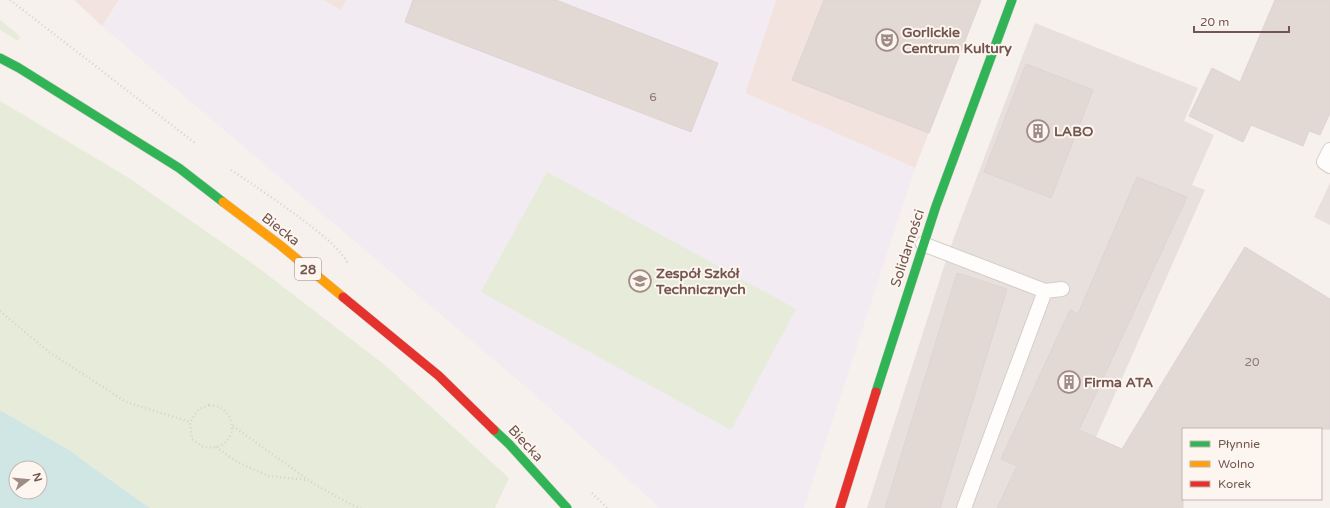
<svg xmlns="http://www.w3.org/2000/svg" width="1330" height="508" font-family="'Varela Round',sans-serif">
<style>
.commercial{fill:#f3e3df}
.industrial{fill:#e8e0dc}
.education{fill:#f2ebf2}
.green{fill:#e7ebd9}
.water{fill:#d0e6e5;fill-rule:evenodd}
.building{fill:#e2d9d5;stroke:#ded4d0}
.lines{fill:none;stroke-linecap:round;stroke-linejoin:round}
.lane-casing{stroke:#d5cdca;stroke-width:16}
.fast-casing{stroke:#d5cdca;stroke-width:10}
.slow-casing{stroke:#d5cdca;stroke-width:10}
.jam-casing{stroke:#d5cdca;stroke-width:10}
.path{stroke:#d9d1d0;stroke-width:2.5;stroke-dasharray:1 3;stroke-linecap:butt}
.lane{stroke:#fefdfc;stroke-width:14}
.fast{stroke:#30b455;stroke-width:9}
.slow{stroke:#ff9f0a;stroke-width:9}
.jam{stroke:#e5322d;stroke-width:9}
.labels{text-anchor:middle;stroke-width:4;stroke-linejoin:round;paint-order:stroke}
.number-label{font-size:12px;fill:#907973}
.shield{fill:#fdf5ef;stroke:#9c867f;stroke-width:1}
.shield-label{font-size:13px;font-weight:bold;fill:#72564f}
.poi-label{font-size:14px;font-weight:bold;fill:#72564f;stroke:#fdf5ef;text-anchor:start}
.street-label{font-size:14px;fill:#72564f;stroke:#fdf5ef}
</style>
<rect width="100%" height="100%" fill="#f6f1ed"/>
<!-- commercial -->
<path class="commercial" d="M74 0H119L102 26Z
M323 0H346L341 10Z
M776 0H981L915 168 745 93Z"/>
<!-- industrial -->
<path class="industrial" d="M1035 23 1198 88 1184 121 1214 135 1192 185 1205 190 1097 435 1063 508H867L949 251Z
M1330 183V225L1314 217Z"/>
<!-- education -->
<path class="education" d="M119 0H323L341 10 346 0H776L745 93 915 168 804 508H660L534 394 102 26Z"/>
<!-- green -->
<path class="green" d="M0 20 20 36 18 41 0 30Z
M0 101 129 178 256 266 386 366 509 478 495 508H150L92 467 71 451 0 410Z
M547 172 796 309 731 430 481 292Z"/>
<!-- water -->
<path class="water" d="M0 410 71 451 92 467 150 508H0ZM16 468H40V492H16Z"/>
<!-- building -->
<path class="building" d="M413 0H556L718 63 691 132 405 22Z
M824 0H981L929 133 792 80Z
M1275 0H1330V113L1320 135 1309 131 1303 146 1251 125 1243 142 1189 116 1212 68 1240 82Z
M1026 64 1093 90 1051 198 984 172Z
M1137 177 1187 197 1079 430 1122 449 1245 247 1330 299V429H1183V508H997L1017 466 1001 459 1070 310 1078 314Z
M957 273 1007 289 947 485 940 508H885Z"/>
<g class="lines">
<!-- lane casing -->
<g class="lane-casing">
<path id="lane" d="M1330 150 1324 162 1330 166
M923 244 1045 291 1062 289
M964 508 1045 291"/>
</g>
<!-- fast casing -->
<g class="fast-casing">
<path id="fast" d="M0 58 19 68 179 168 223 202
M876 392 936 206 1012 0
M494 430 509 444 567 508"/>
</g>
<!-- slow casing -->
<g class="slow-casing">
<path id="slow" d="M223 202 280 245 343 297"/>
</g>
<!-- jam casing -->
<g class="jam-casing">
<path id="jam" d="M343 297 439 376 494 430
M840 508 876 392"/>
</g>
<!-- path -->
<path class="path" d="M10 0 195 143
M231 170C254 185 277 201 299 217 317 231 336 244 348 263
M0 311 49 352 126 402 190 422
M209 405C213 406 218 406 221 408 242 422 231 452 205 447 201 447 196 441 192 439L190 422 199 409Z
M233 426 314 484 352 505 361 508
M216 447 237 462 269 476 307 480
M592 493 607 508"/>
<!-- lane -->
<use href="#lane" class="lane"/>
<!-- fast -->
<use href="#fast" class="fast"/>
<!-- slow -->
<use href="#slow" class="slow"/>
<!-- jam -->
<use href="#jam" class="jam"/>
</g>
<!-- icons -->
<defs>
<g id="theatre-ring" transform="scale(1.15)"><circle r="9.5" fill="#fdf5ef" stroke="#a08c86" stroke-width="1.5"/><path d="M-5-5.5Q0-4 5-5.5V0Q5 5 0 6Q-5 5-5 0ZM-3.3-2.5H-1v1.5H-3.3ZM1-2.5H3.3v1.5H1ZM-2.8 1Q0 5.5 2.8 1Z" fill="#a08c86"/></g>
<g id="building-ring" transform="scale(1.15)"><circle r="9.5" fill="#fdf5ef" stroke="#a08c86" stroke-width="1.5"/><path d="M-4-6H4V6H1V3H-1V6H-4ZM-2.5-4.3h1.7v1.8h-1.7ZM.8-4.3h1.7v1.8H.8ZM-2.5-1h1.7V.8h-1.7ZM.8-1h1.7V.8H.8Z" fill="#a08c86"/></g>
<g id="school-ring" transform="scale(1.15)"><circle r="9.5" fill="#fdf5ef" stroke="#a08c86" stroke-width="1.5"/><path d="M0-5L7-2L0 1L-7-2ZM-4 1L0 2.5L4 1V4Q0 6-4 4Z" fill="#a08c86"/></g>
</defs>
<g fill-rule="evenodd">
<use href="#theatre-ring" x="887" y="40"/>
<use href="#building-ring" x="1038" y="131"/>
<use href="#school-ring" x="640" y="281"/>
<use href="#building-ring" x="1069" y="382"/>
</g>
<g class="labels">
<!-- number labels -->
<g class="number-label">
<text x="653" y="101">6</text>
<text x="1252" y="366">20</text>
</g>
<!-- shield labels -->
<rect class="shield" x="295" y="258" width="26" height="22" rx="3"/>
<g class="shield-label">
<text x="308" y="274">28</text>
</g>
<!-- poi labels -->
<g class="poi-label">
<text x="902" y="37">Gorlickie<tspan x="902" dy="16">Centrum Kultury</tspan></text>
<text x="1054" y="136">LABO</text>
<text x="656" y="278">Zespół Szkół<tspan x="656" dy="16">Technicznych</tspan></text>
<text x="1084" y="387">Firma ATA</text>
</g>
<!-- street labels -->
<g class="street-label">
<text transform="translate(281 229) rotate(38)" y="5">Biecka</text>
<text transform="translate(907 248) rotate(-72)" y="5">Solidarności</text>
<text transform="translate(526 443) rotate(47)" y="5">Biecka</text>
</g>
</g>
<!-- legend -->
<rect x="1182" y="428" width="140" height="72" fill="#fdf5ef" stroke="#c5b5af"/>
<rect x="1190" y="441" width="20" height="6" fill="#30b455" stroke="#c5b5af"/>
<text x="1218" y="448" font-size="12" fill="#72564f">Płynnie</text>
<rect x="1190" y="461" width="20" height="6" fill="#ff9f0a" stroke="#c5b5af"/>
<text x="1218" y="468" font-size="12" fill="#72564f">Wolno</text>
<rect x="1190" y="481" width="20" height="6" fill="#e5322d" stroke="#c5b5af"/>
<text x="1218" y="488" font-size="12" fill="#72564f">Korek</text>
<!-- north arrow -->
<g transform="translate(28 480) rotate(74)"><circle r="19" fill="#fdf5ef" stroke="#c5b5af"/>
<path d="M0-3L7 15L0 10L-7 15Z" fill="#a08c86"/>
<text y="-6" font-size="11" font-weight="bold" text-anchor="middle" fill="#72564f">N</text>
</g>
<!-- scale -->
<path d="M1194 26v6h95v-6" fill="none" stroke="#72564f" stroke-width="2"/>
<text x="1200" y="26" font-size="12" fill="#72564f" stroke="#fdf5ef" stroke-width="3" paint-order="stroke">20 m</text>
</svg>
